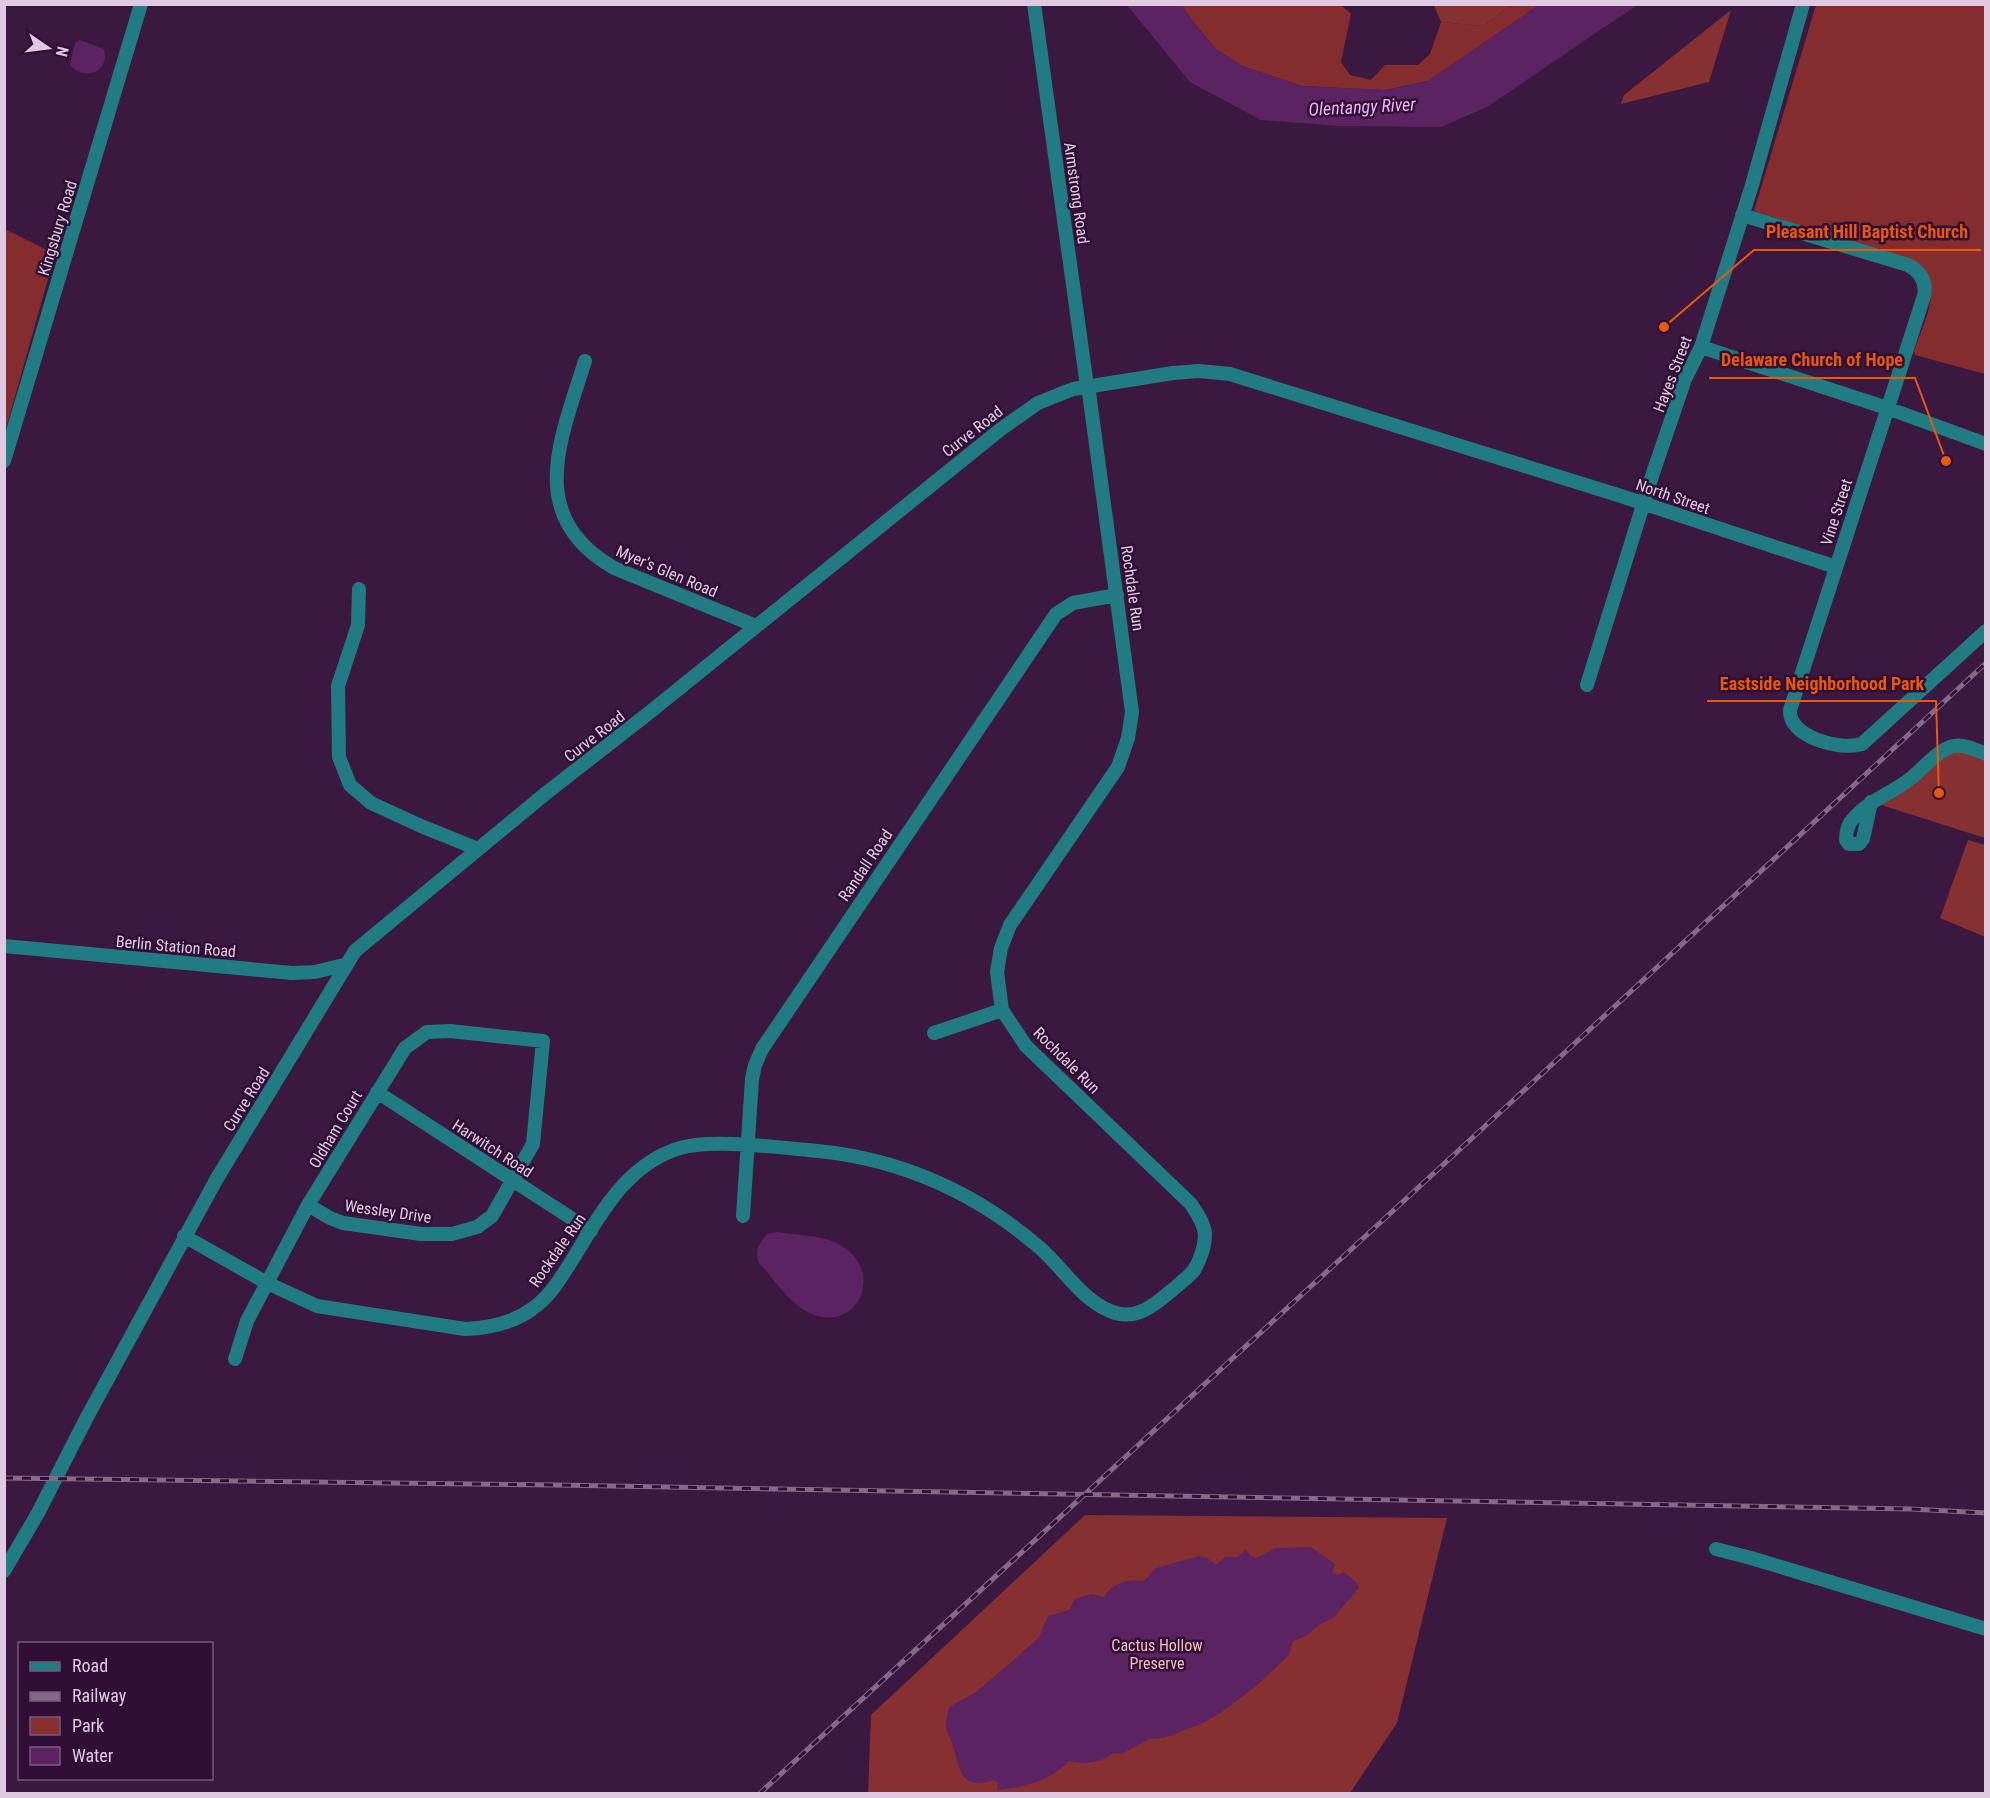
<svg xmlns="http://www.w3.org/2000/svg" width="1990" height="1798" font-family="'Roboto Condensed',sans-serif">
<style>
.green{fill:#863031}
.forest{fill:#852d2e}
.water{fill:#5c2363}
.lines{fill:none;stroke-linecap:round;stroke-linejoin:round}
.minor{stroke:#217b82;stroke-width:14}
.rail-casing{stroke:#866989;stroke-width:5}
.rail{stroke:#300e35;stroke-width:3;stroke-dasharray:9;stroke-linecap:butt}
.labels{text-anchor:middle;stroke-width:5;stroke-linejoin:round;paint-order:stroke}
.street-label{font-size:16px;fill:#e0cae2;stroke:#300e35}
.park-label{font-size:16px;fill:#f3bfbb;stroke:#300e35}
.water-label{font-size:18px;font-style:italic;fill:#f2b1fa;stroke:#300e35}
.leader{fill:none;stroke:#e8590c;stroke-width:2}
.callout-dot{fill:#e8590c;stroke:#300e35;stroke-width:2}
.callout-label{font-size:18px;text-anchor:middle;font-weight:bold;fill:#e8590c;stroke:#300e35;stroke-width:5;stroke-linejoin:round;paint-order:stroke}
</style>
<rect width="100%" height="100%" fill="#3b183f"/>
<!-- green -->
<path class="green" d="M1434 5H1512L1483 26 1441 22Z
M1731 10 1709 82 1621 104 1624 95Z
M1956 748 1985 758V838L1875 803Z
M1968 840 1985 845V937L1940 918Z
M1085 1515 1447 1518 1397 1723 1350 1793 868 1794 871 1715Z"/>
<!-- forest -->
<path class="forest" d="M1338 4 1342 6 1351 14 1341 62 1350 75 1371 80 1385 65H1418L1430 54 1441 22 1483 26 1512 5H1539L1428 81 1385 90 1302 86 1242 66 1216 49 1191 19 1182 5Z
M1816 5H1985V374L1915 355 1914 351C1924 321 1943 292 1919 264L1754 211Z
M5 229 55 254 5 432Z"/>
<!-- water -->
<path class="water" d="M1127 5H1182L1191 19 1216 49 1242 66 1302 86 1385 90 1428 81 1539 5H1637L1487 107 1441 127 1341 126 1261 120 1190 82Z
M80 40 104 49C110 72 85 82 70 65L75 43Z
M777 1232C797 1236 822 1234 840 1245 886 1270 858 1333 812 1314 790 1305 775 1280 759 1263 754 1251 759 1244 767 1234Z
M1311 1547 1335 1564 1332 1573 1338 1575 1344 1572 1356 1582 1359 1588 1333 1618 1319 1625 1306 1636 1293 1641 1289 1655 1255 1687 1222 1712 1203 1723 1164 1738 1149 1739 1122 1754 1113 1753C1102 1763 1084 1765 1069 1761 1046 1783 1028 1786 997 1790L998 1783 994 1780C962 1790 961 1774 954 1749 952 1741 947 1734 946 1726 945 1721 948 1713 949 1707L976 1692 1009 1664 1039 1637 1048 1616 1069 1610 1075 1599 1091 1594 1104 1597C1113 1582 1127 1579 1144 1581L1156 1568 1199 1556 1207 1558 1216 1565 1225 1557H1238L1246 1549 1250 1555 1256 1558 1276 1548Z"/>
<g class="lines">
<!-- minor -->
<path class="minor" d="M1034 4 1087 386
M1742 215 1908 265C1921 272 1927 282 1924 296L1790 710C1788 737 1841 751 1862 744L1986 631
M1701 347 1887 408 1986 444
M585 361C561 439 524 516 614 568L756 626
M4 461 141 4
M359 589 358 625 338 686 339 757 350 785 371 803 421 826 478 849
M1587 685 1652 476 1685 379 1701 347 1752 185 1803 4
M1871 802 1863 839 1859 844H1849L1846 840C1846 832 1847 825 1853 819 1869 800 1891 794 1910 779 1923 769 1938 749 1954 746 1965 744 1976 750 1986 754
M4 946 292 973 315 972 344 965
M934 1033 1002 1010
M377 1092 591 1231
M743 1216 752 1079 755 1065 762 1049 1056 614 1073 603 1117 595
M184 1236 267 1283 317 1306 465 1329C489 1328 513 1323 532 1309 551 1296 562 1276 574 1257 601 1213 627 1164 680 1148 713 1139 773 1147 808 1150 896 1157 973 1190 1040 1248 1063 1268 1081 1299 1110 1311 1137 1323 1158 1302 1177 1286 1182 1281 1190 1276 1194 1270 1200 1261 1205 1246 1205 1234 1204 1223 1197 1213 1191 1204L1026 1046 1002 1010 997 972 1001 948 1010 925 1118 767 1128 738 1132 712 1088 385
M235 1359 247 1321 308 1205 405 1048 427 1032 450 1031 543 1041 533 1144 492 1216 477 1227 452 1234H421L343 1223 330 1218 308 1205
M1716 1549 1751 1558 1986 1629
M4 1571 38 1513 86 1419 216 1180 355 951 545 794 650 712 1001 429 1038 403 1073 389 1173 373 1199 371 1230 374 1621 496 1836 567"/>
<!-- rail casing -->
<g class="rail-casing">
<path id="rail" d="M4 1478 556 1485 1911 1509 1986 1513
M759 1794 1520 1094 1986 663"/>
</g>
<!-- rail -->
<use href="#rail" class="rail"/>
</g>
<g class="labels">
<!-- street labels -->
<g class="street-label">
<text transform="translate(1077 193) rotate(82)" y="6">Armstrong Road</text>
<text transform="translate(57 228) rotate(-73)" y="6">Kingsbury Road</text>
<text transform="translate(1672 374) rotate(-69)" y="6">Hayes Street</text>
<text transform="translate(972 431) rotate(-38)" y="6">Curve Road</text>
<text transform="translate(1673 496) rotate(19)" y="6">North Street</text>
<text transform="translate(1836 512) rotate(-72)" y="6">Vine Street</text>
<text transform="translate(667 571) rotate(23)" y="6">Myer's Glen Road</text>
<text transform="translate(1133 588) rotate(82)" y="6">Rochdale Run</text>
<text transform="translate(594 736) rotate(-38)" y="6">Curve Road</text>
<text transform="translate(865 865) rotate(-56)" y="6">Randall Road</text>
<text transform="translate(176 946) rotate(5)" y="6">Berlin Station Road</text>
<text transform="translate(1067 1060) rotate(45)" y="6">Rochdale Run</text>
<text transform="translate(246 1099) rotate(-58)" y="6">Curve Road</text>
<text transform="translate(335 1129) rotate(-59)" y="6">Oldham Court</text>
<text transform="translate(493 1148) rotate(33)" y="6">Harwitch Road</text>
<text transform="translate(388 1211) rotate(8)" y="6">Wessley Drive</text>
<text transform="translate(557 1250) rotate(-55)" y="6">Rockdale Run</text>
</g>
<!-- park labels -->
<g class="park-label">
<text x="1157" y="1651">Cactus Hollow<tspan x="1157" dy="18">Preserve</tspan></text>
</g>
<!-- water labels -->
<g class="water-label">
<text transform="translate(1362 107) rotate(-3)" y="6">Olentangy River</text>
</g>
</g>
<!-- callouts -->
<path class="leader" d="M1664 327L1754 250H1981M1946 461L1915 378H1709M1939 793L1936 701H1707"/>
<g class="callout-dot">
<circle cx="1664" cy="327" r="6"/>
<circle cx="1946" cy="461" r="6"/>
<circle cx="1939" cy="793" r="6"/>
</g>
<g class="callout-label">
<text x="1867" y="238">Pleasant Hill Baptist Church</text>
<text x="1812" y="366">Delaware Church of Hope</text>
<text x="1822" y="690">Eastside Neighborhood Park</text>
</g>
<!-- border -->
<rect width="1990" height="1798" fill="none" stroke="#e0cae2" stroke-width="12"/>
<!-- legend -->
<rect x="18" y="1642" width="195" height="138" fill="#300e35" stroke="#76597a" stroke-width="1.5"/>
<rect x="30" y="1662" width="30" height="9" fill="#217b82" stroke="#76597a" stroke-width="1.5"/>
<text x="72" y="1672" font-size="18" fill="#e0cae2">Road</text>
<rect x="30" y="1692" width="30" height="9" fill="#866989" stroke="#76597a" stroke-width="1.5"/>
<text x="72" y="1702" font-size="18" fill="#e0cae2">Railway</text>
<rect x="30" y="1717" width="30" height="18" fill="#863031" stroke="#76597a" stroke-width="1.5"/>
<text x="72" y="1732" font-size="18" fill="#e0cae2">Park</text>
<rect x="30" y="1747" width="30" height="18" fill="#5c2363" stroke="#76597a" stroke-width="1.5"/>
<text x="72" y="1762" font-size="18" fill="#e0cae2">Water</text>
<!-- north arrow -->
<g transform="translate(48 48) rotate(104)" stroke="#300e35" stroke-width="4.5" paint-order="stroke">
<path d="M0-4.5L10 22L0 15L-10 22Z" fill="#e0cae2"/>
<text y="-9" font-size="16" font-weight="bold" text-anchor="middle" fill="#e0cae2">N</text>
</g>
</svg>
